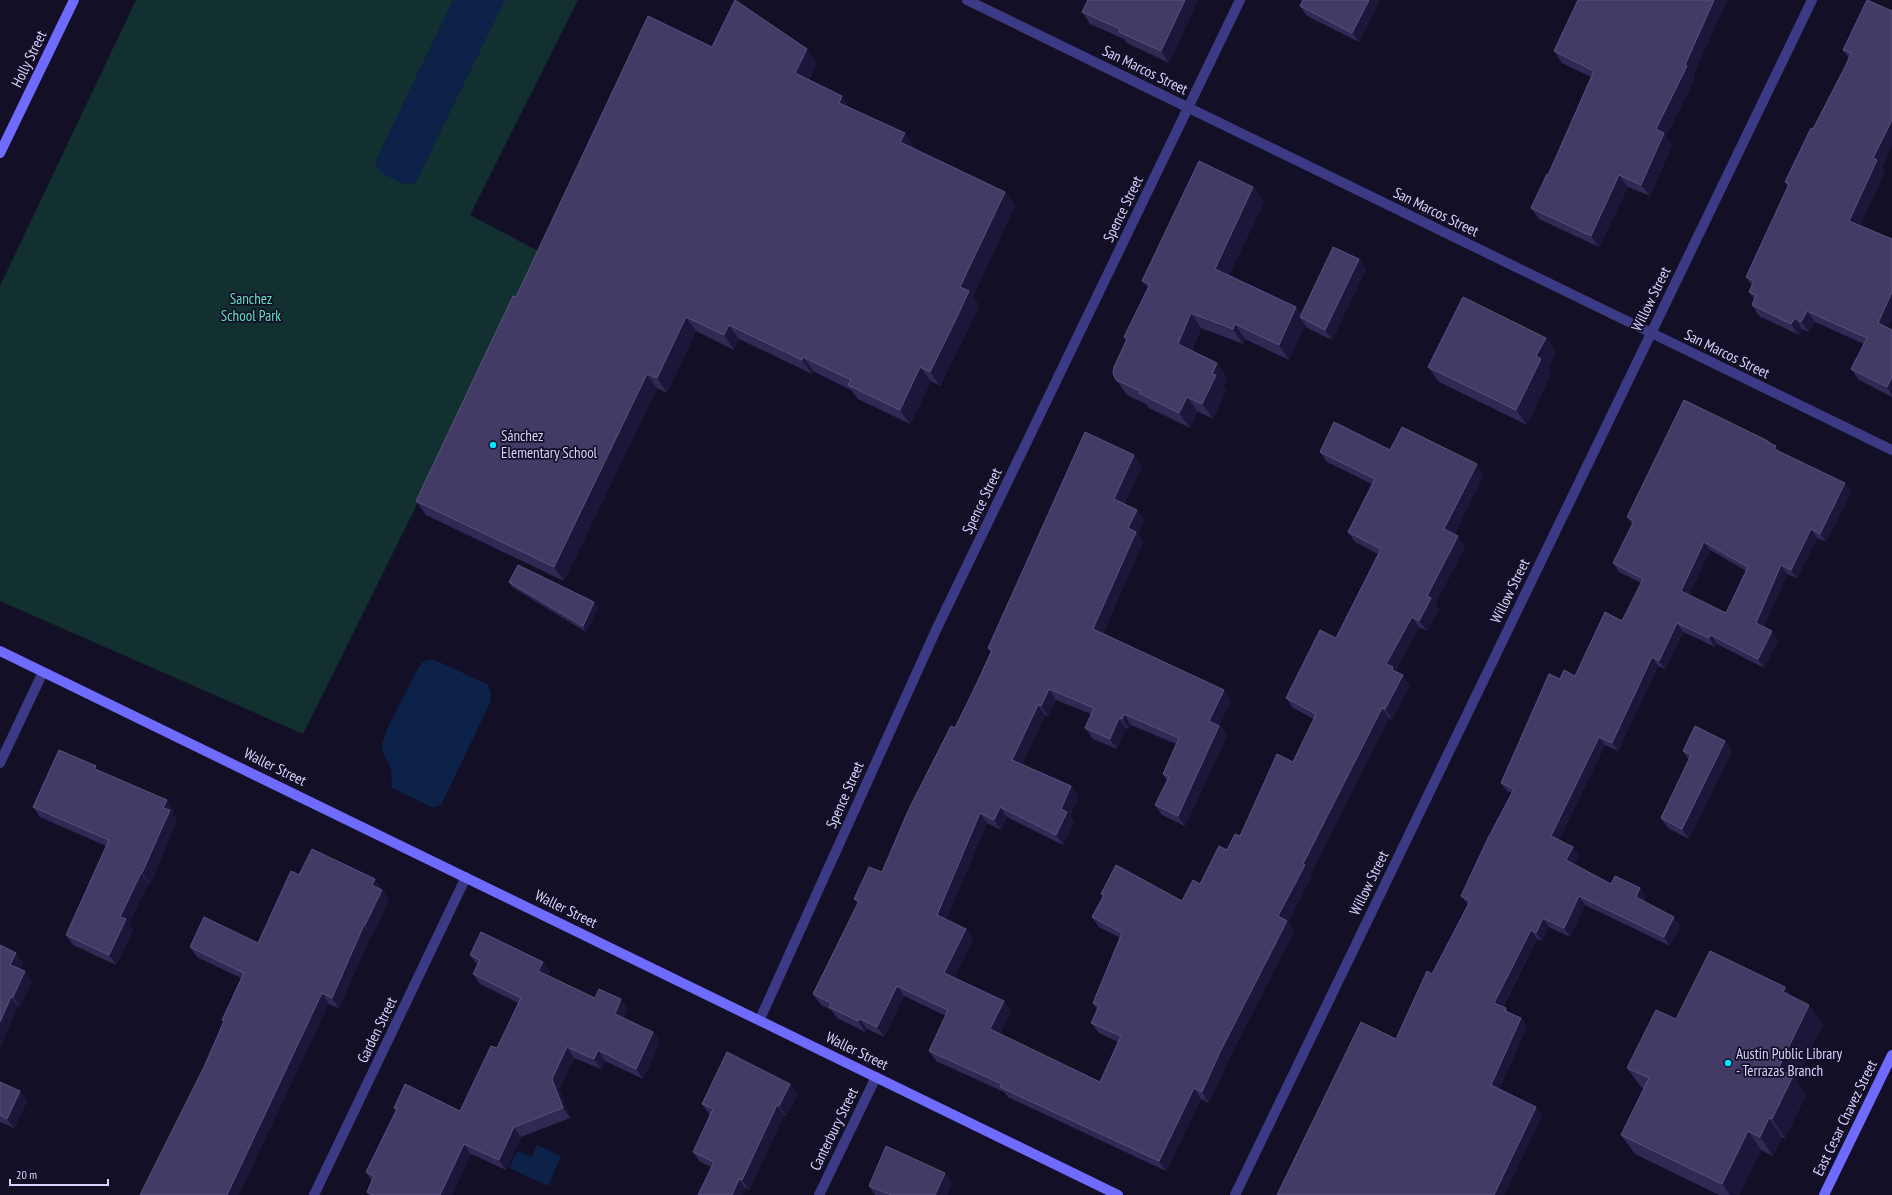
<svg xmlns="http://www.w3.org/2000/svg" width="1892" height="1195" font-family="'PT Sans Narrow',sans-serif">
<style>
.green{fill:#12302f}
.water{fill:#0c2248}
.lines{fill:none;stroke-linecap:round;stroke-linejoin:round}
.street{stroke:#3d3a85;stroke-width:10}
.secondary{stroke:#6f6bff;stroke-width:10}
.wall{fill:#312854;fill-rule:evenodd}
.shaded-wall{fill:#1d163a}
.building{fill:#433a66;stroke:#5a527e;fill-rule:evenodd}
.poi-dot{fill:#00e5ff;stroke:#130f26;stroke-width:1.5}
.labels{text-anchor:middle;stroke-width:3.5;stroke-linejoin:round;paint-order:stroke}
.street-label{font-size:15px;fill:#d9d4ff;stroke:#130f26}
.park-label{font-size:15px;fill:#5fe0c0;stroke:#130f26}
.poi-label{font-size:15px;fill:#d9d4ff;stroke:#130f26;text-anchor:start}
</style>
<rect width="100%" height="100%" fill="#130f26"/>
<!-- green -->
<path class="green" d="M136 0H578L470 215 542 253 303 734 0 601V286Z"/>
<!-- water -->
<path class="water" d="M453 0H505L416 182C405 189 389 176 379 171L375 162Z
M427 660H435L487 684 491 693 490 703 441 805 432 807 392 788 391 769 383 752 382 745 386 731 416 672 422 663Z
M537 1145 561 1156 548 1186 509 1168 517 1151 532 1157Z"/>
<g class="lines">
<!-- street -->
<path class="street" d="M967 0 1892 450
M0 763 43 672
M760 1019 936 630 1240 0
M314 1195 466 877
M819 1195 876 1077
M1235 1195 1812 0"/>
<!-- secondary -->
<path class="secondary" d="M0 153 74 0
M0 651 1118 1195
M1824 1195 1892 1055"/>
</g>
<!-- wall -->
<path class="wall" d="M1198 0 1169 63 1127 43 1124 39 1090 24 1082 12Z
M1303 0H1380L1359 42 1307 16 1300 6Z
M1578 0H1729L1728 1 1727 0 1693 75 1695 78 1666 136 1672 145 1650 196 1628 187 1599 247 1539 219 1531 208 1548 175 1591 77 1562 63 1554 51Z
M1892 11V146L1882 167 1885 171 1860 225 1888 328 1892 330V397L1859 380 1851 369 1864 344 1815 322 1809 332 1802 329 1799 335 1759 316 1752 305 1754 299 1749 292 1752 286 1746 277 1788 187 1785 182 1813 129 1846 65 1849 58 1843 50Z
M712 47 817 63 809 80 851 108 915 148 914 149 1005 192 1015 206 973 296 979 306 967 331 940 386 931 381 910 424 858 399 851 390 813 371 812 374 739 339 734 350 696 331 667 393 657 388 564 581 426 515 416 501 516 297Z
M1253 187 1264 202 1229 275 1296 307 1301 314 1359 259 1366 269 1332 340 1307 328 1305 325 1289 360 1245 339 1243 344 1201 328 1192 351 1217 363 1227 378 1223 386 1226 390 1213 419 1197 411 1190 428 1149 408 1146 404 1127 395 1116 380 1126 340 1124 337 1148 288 1142 281Z
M1546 338 1556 352 1548 369 1551 373 1527 425 1439 382 1428 367Z
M1770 443 1779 451 1851 492 1826 542 1817 538 1797 578 1787 574 1764 627 1778 640 1764 668 1717 644 1715 647 1683 632 1665 669 1658 666 1618 751 1605 745 1559 840 1573 847 1579 856 1574 864 1611 884 1646 896 1644 901 1680 926 1670 946 1585 905 1570 937 1549 927 1542 941 1537 939 1503 1007 1509 1012 1521 1018 1527 1027 1499 1089 1542 1116 1504 1195H1277L1396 1039 1432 974 1468 905 1461 896 1512 793 1507 791 1501 783 1560 679 1575 676 1622 621 1641 583 1619 572 1613 563 1632 524 1627 517ZM1710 550 1746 571 1726 613 1689 595Z
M1390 450 1484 475 1454 534 1465 547 1435 604 1439 609 1427 631 1419 627 1396 670 1397 672 1403 675 1410 685 1392 720 1389 718 1311 873 1312 875 1288 922 1294 931 1227 1063 1209 1103 1201 1099 1166 1171 1008 1097 1004 1092 936 1061 929 1051 946 1016 904 996 884 1037 867 1029 865 1032 837 1018 831 1010 821 1005 813 994 858 904 854 899 882 872 977 683 991 652 988 648 1142 466 1124 504 1137 510 1144 520 1138 534 1143 542 1103 633 1231 701 1219 725 1227 736 1185 826 1162 815 1155 805 1167 781 1163 774 1176 744 1131 725 1129 729 1126 728 1117 749 1093 739 1085 728 1091 714 1056 700 1048 717 1045 715 1022 764 1071 786 1078 797 1070 816 1074 822 1063 845 1007 817 1001 830 987 823 946 920 966 929 973 940 954 977 1011 1011 1000 1034 1100 1082 1118 1042 1099 1033 1091 1023 1097 1010 1093 1003 1120 938 1099 927 1092 917 1103 896 1101 894 1182 901 1200 884 1227 850 1240 836 1293 762 1314 719 1293 708 1286 698 1336 638 1378 554 1355 542 1348 532 1372 484 1327 462 1320 452Z
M509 582 598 607 586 632 512 587Z
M1725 741 1732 751 1689 839 1668 828 1661 818 1689 760 1683 751Z
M99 771 174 810 172 814 177 820 150 884 148 883 129 924 133 930 116 965 73 945 66 935 106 846 40 817 33 807Z
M299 875 382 889V890L389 900 372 936 371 935 339 1008 329 1004 204 1067 224 1022 222 1020 241 978 197 957 190 947 258 943Z
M0 945 23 963 20 969 32 981 20 1007 18 1006 0 1047Z
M470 955 543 962 550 972 548 975 595 998 628 1009 624 1018 653 1032 660 1042 643 1079 605 1061 601 1069 574 1058 559 1089 570 1118 521 1137 506 1170 471 1154 452 1195H369L367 1192 372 1181 366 1172 396 1111 394 1108 460 1111 497 1048 518 1003 480 984 473 974 477 965Z
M1785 987 1791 996 1823 1024 1796 1080 1806 1095 1785 1138 1782 1137 1773 1156 1761 1150 1739 1195H1719L1635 1154 1621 1135 1644 1089 1641 1087 1627 1068 1676 1019Z
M0 1082 20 1091 27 1101 14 1128 0 1122Z
M790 1084 798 1094 786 1116 784 1115 749 1190 711 1167 700 1162 693 1152 711 1115 709 1114 702 1104Z
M952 1183 947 1195H875L869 1186Z"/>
<!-- shaded-wall -->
<path class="shaded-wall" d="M1185 0H1198L1169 63 1161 51Z
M1369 0H1380L1359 42 1352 33Z
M1714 0H1727L1693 75 1695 78 1666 136 1672 145 1650 196 1641 185 1656 129Z
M807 49 817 63 805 88 795 73Z
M842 96 852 110 839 103Z
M1892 120V146L1882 167 1885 171 1857 231 1849 221 1873 158Z
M905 133 915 148 910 157 900 142Z
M1619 175 1628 187 1599 247 1591 236Z
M1253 187 1264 202 1225 284 1215 269Z
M1005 192 1015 206 973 296 979 306 940 386 930 372 960 287Z
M1359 259 1366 269 1332 340 1325 330Z
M1892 292V320L1886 334 1878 323Z
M1296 307 1306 320 1300 317 1305 325 1289 360 1279 345Z
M1807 311 1815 322 1809 332 1801 322Z
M1191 313 1201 328 1188 359 1178 344Z
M686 317 696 331 667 393 657 378Z
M1795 318 1802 329 1799 335 1791 324Z
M1235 324 1245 339 1243 344 1233 329Z
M729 325 739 339 734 350 724 335Z
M1546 338 1556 352 1548 369 1551 373 1527 425 1516 410 1536 356Z
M803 357 813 371 812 374 802 360Z
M1217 363 1227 378 1223 386 1226 390 1213 419 1202 404 1212 374Z
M920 367 931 381 910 424 900 410Z
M647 374 657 388 564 581 554 567Z
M1892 377V395L1887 387Z
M1187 397 1197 411 1190 428 1179 413Z
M1776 446 1782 455 1774 449Z
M1134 455 1142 466 1121 510 1114 499Z
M1477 464 1484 475 1452 540 1444 529Z
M1845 483 1851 492 1826 542 1820 534Z
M1137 510 1144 520 1138 534 1143 542 1100 639 1093 629 1128 528Z
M1811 529 1817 538 1797 578 1791 570Z
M1458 536 1465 547 1435 604 1439 609 1427 631 1419 621 1427 596Z
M1704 542 1710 550 1687 600 1681 591Z
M1781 565 1787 574 1762 632 1756 623Z
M594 602 598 607 586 632 583 626Z
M1412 617 1419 627 1396 670 1401 678 1386 664Z
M1677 623 1683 632 1665 669 1659 661Z
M1772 631 1778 640 1764 668 1758 659Z
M1711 635 1717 644 1715 647 1709 638Z
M1652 657 1658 666 1618 751 1612 743Z
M1403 675 1410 685 1392 720 1385 709Z
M1049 689 1056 700 1048 717 1041 706Z
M1224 690 1231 701 1216 731 1209 721Z
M1038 705 1045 715 1019 770 1012 760Z
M1382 708 1389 718 1311 873 1312 875 1288 922 1294 931 1227 1063 1209 1103 1202 1092 1220 1052 1278 916 1303 864Z
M1124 714 1131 725 1129 729 1122 719Z
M1119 718 1126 728 1117 749 1110 739Z
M1219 726 1227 736 1185 826 1178 816Z
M1599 737 1605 745 1557 844 1551 836Z
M1725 741 1732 751 1689 839 1682 829Z
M1071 786 1078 797 1070 816 1074 822 1063 845 1056 835 1061 809Z
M167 800 174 810 172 814 177 820 150 884 142 873 163 808Z
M1000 807 1007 817 1001 830 994 820Z
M980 813 987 823 944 925 937 915Z
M1573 847 1579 856 1572 868 1566 860Z
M141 873 148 883 129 924 133 930 116 965 109 955 120 917Z
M375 879 382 889 379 895 372 885Z
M1640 888 1646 896 1642 905 1636 897Z
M382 890 389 900 372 936 365 925Z
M1579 896 1585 905 1570 937 1564 928Z
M1674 917 1680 926 1670 946 1664 937Z
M1543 918 1549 927 1542 941 1536 933Z
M364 925 371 935 339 1008 332 998Z
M966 929 973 940 952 983 944 973Z
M1531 930 1537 939 1500 1011 1494 1003Z
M16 953 23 963 17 974 10 965Z
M543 962 550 972 545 981 538 971Z
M25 971 32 981 20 1007 13 997Z
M897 986 904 996 884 1037 877 1027Z
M1785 987 1798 1006 1783 992Z
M322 993 329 1004 239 1195H227Z
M11 997 18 1006 0 1047V1022Z
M621 999 628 1009 622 1024 615 1014Z
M1004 1001 1011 1011 998 1039 990 1029Z
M1809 1005 1823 1024 1796 1080 1806 1095 1785 1138 1772 1119 1778 1069Z
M1521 1018 1527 1027 1497 1093 1491 1085Z
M860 1019 867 1029 865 1032 858 1021Z
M653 1032 660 1042 643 1079 636 1069Z
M567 1047 574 1058 559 1089 570 1118 563 1108 552 1079Z
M598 1050 605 1061 601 1069 594 1059Z
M790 1084 798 1094 786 1116 779 1106Z
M1194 1088 1201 1099 1166 1171 1159 1161Z
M20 1091 27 1101 14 1128 7 1119Z
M777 1105 784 1115 749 1190 742 1180Z
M1536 1107 1542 1116 1504 1195H1494Z
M1769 1118 1782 1137 1773 1156 1760 1137Z
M514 1127 521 1137 506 1170 499 1160Z
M1748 1131 1761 1150 1739 1195H1730L1722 1184Z
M464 1144 471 1154 452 1195H440Z
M945 1173 952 1183 947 1195H935Z
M739 1179 746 1189 743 1195H732Z"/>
<!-- building -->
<path class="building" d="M735 0 807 49 795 73 842 96 839 103 905 133 900 142 1005 192 960 287 969 291 957 317 930 372 920 367 900 410 848 385 851 380 803 357 802 360 729 325 724 335 686 317 657 378 647 374 554 567 416 501 513 296 516 297 648 16 712 47Z
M1088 0H1185L1161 51 1119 32 1120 29 1082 12Z
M1303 0H1369L1352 33 1300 6Z
M1578 0H1714L1685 65 1687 66 1656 129 1664 133 1641 185 1619 175 1591 236 1531 208 1547 174 1548 175 1594 71 1554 51Z
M1867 0 1892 11V120L1873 158 1877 160 1849 221 1892 239V292L1878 323 1892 330V377L1887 387 1851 369 1867 338 1807 311 1801 322 1795 318 1791 324 1752 305 1756 295 1749 292 1754 281 1746 277 1789 184 1785 182 1811 128 1813 129 1846 65 1851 53 1843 50Z
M1199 161 1253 187 1215 269 1296 307 1279 345 1235 324 1233 329 1191 313 1178 344 1217 363 1212 374 1216 375 1202 404 1187 397 1179 413 1139 393 1140 391 1116 380 1113 373 1114 367 1127 339 1124 337 1150 284 1142 281Z
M1333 247 1359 259 1325 330 1300 317Z
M1463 297 1546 338 1536 356 1541 359 1516 410 1428 367Z
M1684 400 1768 441V442L1776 446 1774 449 1845 483 1820 534 1811 529 1791 570 1781 565 1756 623 1772 631 1758 659 1711 635 1709 638 1677 623 1659 661 1652 657 1612 743 1599 737 1551 836 1573 847 1566 860 1611 884 1615 876 1640 888 1636 897 1674 917 1664 937 1579 896 1564 928 1543 918 1536 933 1531 930 1494 1003 1506 1008 1505 1011 1521 1018 1491 1085 1536 1107 1494 1195H1277L1361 1022 1396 1039 1427 971 1432 974 1470 901 1461 896 1488 838 1514 789 1501 783 1549 674 1560 679 1564 670 1575 676 1605 612 1622 621 1643 579 1613 563 1634 521 1627 517ZM1704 542 1748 567 1726 613 1681 591Z
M1334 422 1390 450 1402 427 1477 464 1444 529 1458 536 1427 596 1431 598 1419 621 1412 617 1386 664 1393 667 1392 670 1403 675 1385 709 1382 708 1303 864 1305 865 1278 916 1287 921 1220 1052 1202 1092 1194 1088 1159 1161 1000 1087 1002 1084 929 1051 948 1010 897 986 877 1027 860 1019 858 1021 829 1007 831 1003 813 994 859 901 854 899 869 867 882 872 908 811 951 726 955 728 977 683 992 650 988 648 1085 432 1134 455 1114 499 1137 510 1128 528 1136 532 1093 629 1224 690 1209 721 1219 726 1178 816 1155 805 1169 777 1163 774 1179 738 1124 714 1122 719 1119 718 1110 739 1085 728 1094 708 1049 689 1041 706 1038 705 1012 760 1071 786 1061 809 1067 812 1056 835 1000 807 994 820 980 813 937 915 966 929 944 973 1004 1001 990 1029 1100 1082 1121 1036 1091 1023 1099 1006 1093 1003 1122 933 1092 917 1104 895 1101 894 1116 865 1182 901 1193 880 1200 884 1219 846 1227 850 1235 834 1240 836 1277 754 1293 762 1316 714 1286 698 1320 630 1336 638 1381 549 1348 532 1375 479 1320 452Z
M518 565 594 602 583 626 509 582Z
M1695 726 1725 741 1682 829 1661 818 1691 755 1683 751Z
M59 750 96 766 95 769 167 800 163 808 170 810 142 873H141L120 917 126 919 109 955 66 935 109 840 33 807Z
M312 849 375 879 372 885 382 890 365 925H364L332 998 322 993 227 1195H140L204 1067 224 1021 222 1020 244 973 190 947 204 917 258 943 291 871 299 875Z
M481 932 543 962 538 971 595 998 599 989 621 999 615 1014 653 1032 636 1069 598 1050 594 1059 567 1047 552 1079 563 1108 514 1127 499 1160 464 1144 440 1195H372L367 1192 374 1176 366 1172 397 1109 394 1108 405 1084 460 1111 491 1046 497 1048 521 998 473 974 480 960 470 955Z
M0 945 16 953 10 965 25 971 13 997H11L0 1022Z
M1710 951 1785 987 1783 992 1809 1005 1778 1069 1793 1076 1772 1119 1769 1118 1760 1137 1748 1131 1722 1184 1621 1135 1649 1078 1627 1068 1656 1010 1676 1019Z
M727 1052 790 1084 779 1106 777 1105 742 1180 739 1179 732 1195H698L714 1162 693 1152 713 1109 702 1104Z
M0 1082 20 1091 7 1119 0 1115Z
M886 1146 945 1173 935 1195H891L869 1186Z"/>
<!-- markers -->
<g class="poi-dot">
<circle cx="493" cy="445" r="4"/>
<circle cx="1728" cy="1063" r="4"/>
</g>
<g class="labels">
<!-- street labels -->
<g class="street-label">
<text transform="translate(29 59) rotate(-64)" y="5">Holly Street</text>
<text transform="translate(1145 70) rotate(26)" y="5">San Marcos Street</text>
<text transform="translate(1123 209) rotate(-64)" y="5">Spence Street</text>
<text transform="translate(1436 212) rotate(26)" y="5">San Marcos Street</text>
<text transform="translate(1651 299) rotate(-64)" y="5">Willow Street</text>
<text transform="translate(1727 354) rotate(26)" y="5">San Marcos Street</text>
<text transform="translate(982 501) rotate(-64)" y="5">Spence Street</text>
<text transform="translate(1510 591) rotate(-64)" y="5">Willow Street</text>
<text transform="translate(275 767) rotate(26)" y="5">Waller Street</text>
<text transform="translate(845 795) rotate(-66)" y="5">Spence Street</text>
<text transform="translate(1369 883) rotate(-64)" y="5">Willow Street</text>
<text transform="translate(566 909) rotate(26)" y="5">Waller Street</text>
<text transform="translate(377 1030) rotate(-64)" y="5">Garden Street</text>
<text transform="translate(857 1051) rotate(26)" y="5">Waller Street</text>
<text transform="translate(1845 1118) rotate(-64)" y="5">East Cesar Chavez Street</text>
<text transform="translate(834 1129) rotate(-64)" y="5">Canterbury Street</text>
</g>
<!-- park labels -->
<g class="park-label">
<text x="251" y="304">Sanchez<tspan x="251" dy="17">School Park</tspan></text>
</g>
<!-- poi labels -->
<g class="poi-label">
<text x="501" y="441">Sánchez<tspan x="501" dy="17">Elementary School</tspan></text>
<text x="1736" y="1059">Austin Public Library<tspan x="1736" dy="17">- Terrazas Branch</tspan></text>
</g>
</g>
<!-- scale -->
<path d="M10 1179v6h98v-6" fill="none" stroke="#d9d4ff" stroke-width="2"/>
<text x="16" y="1179" font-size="12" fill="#d9d4ff" stroke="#130f26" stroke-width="3" paint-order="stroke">20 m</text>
</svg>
